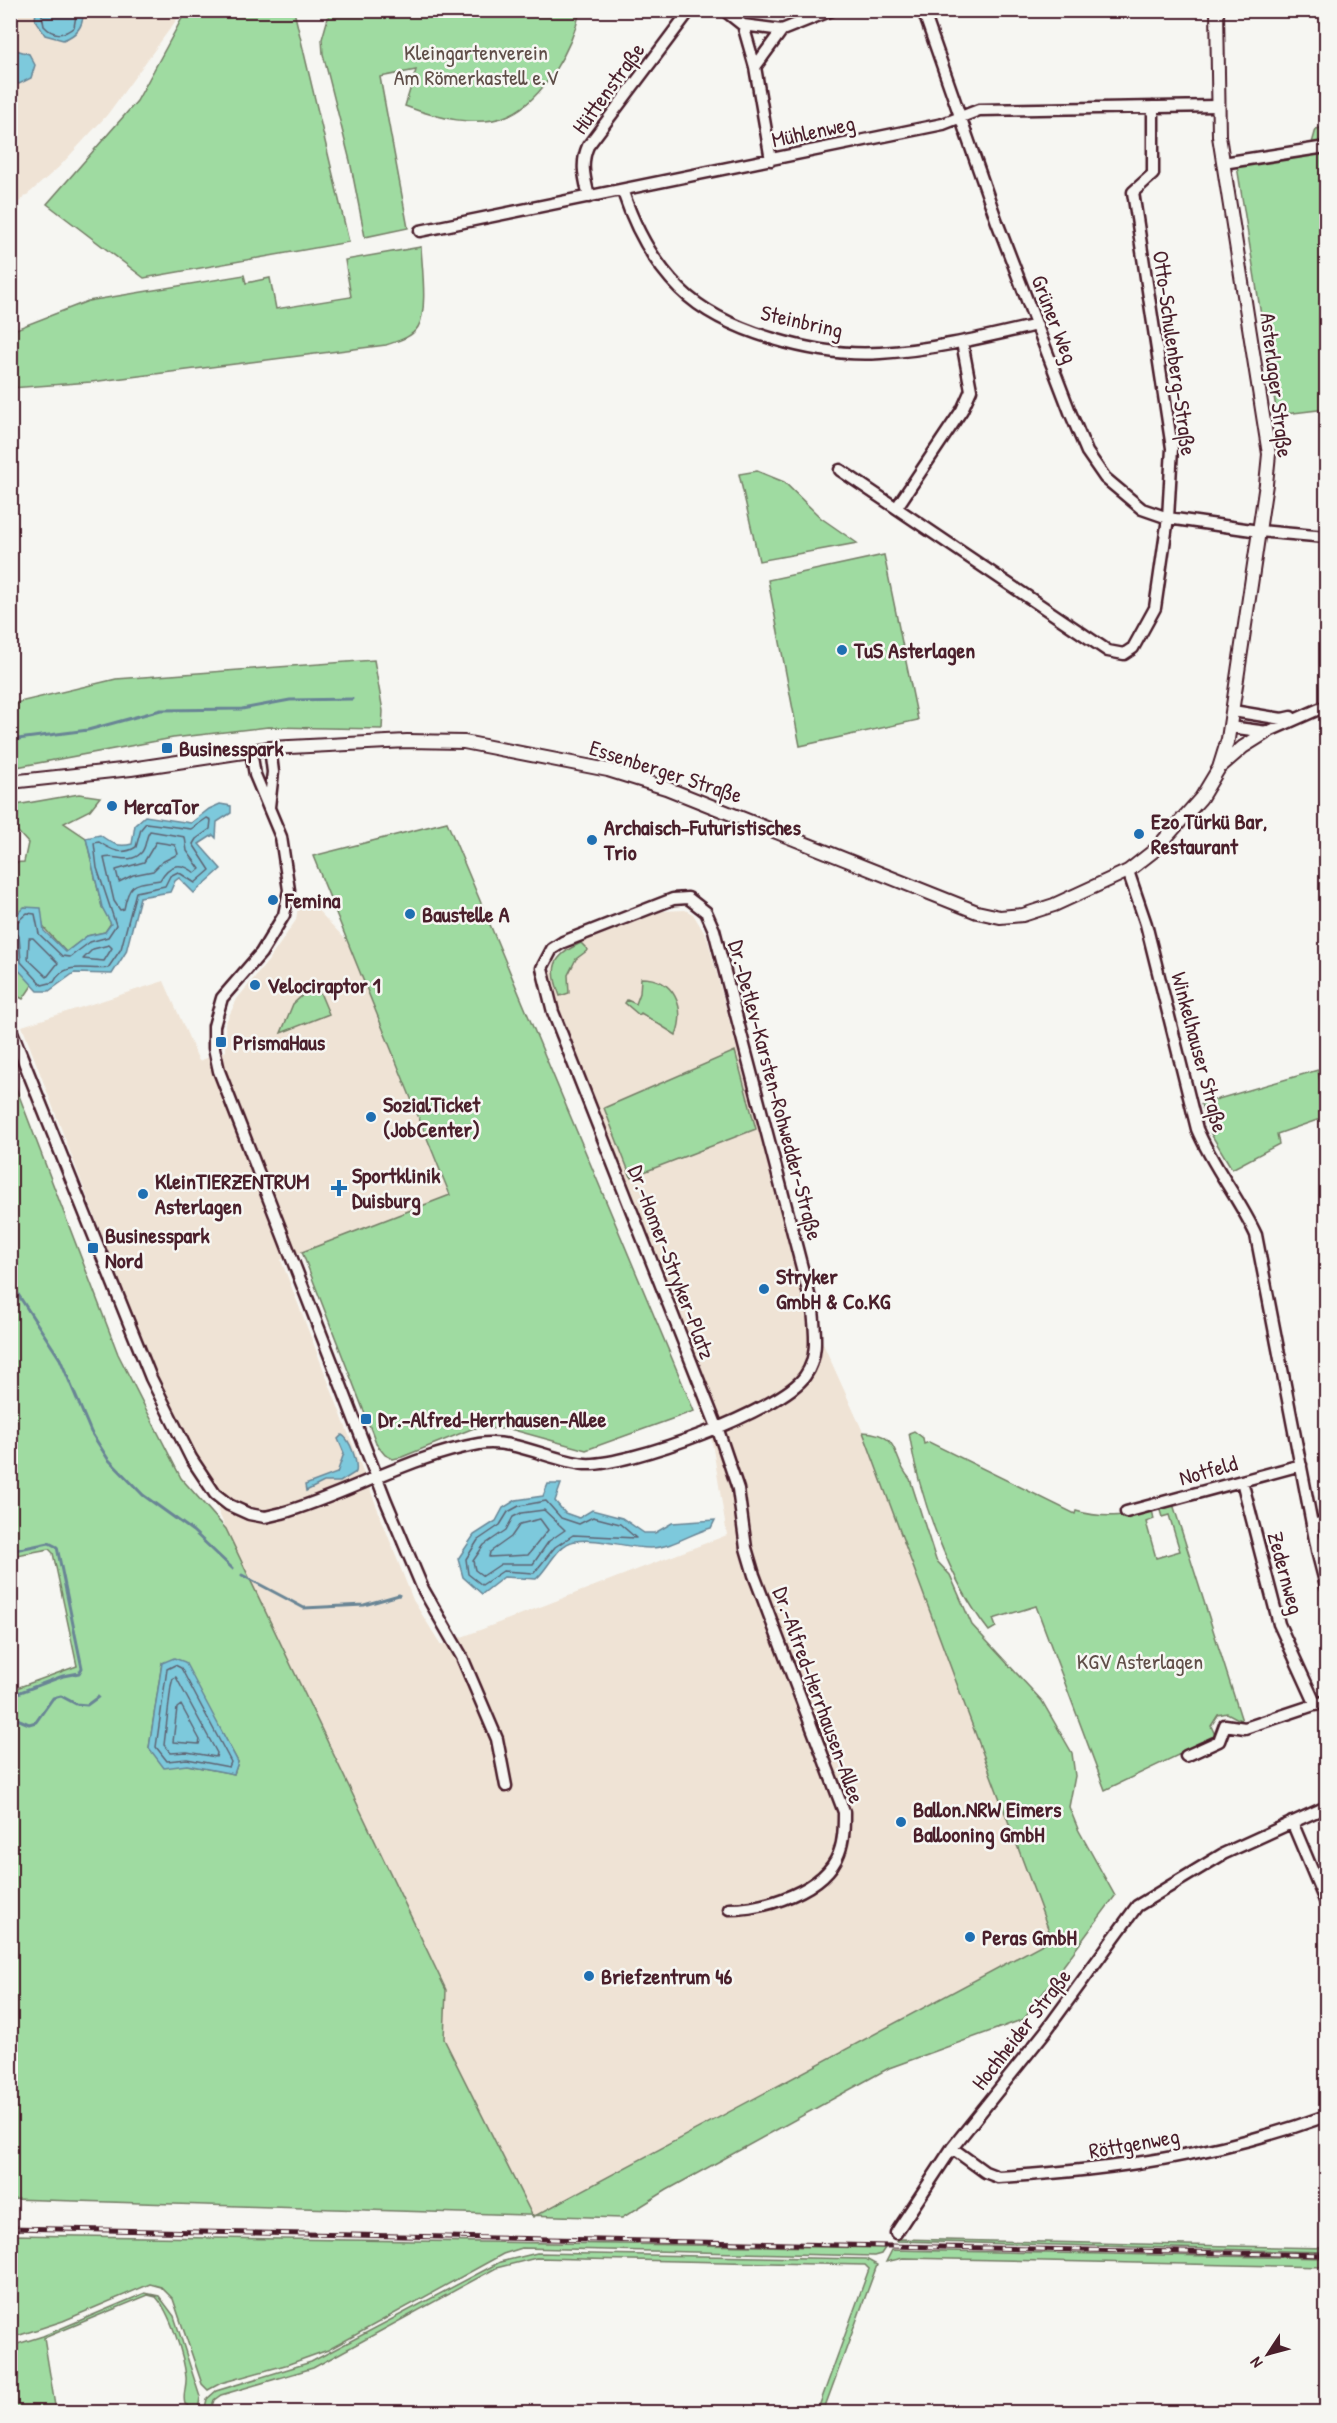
<svg xmlns="http://www.w3.org/2000/svg" width="1337" height="2423" font-family="'Patrick Hand',sans-serif">
<style>
.built{fill:#efe3d5}
.green{fill:#9fdba1;stroke:#747d66;stroke-width:1.5;fill-rule:evenodd}
.water{fill:#7dc9dc;stroke:#698595;stroke-width:1.5}
.lines{fill:none;stroke-linecap:round;stroke-linejoin:round}
.shore{stroke:#5e6372;stroke-width:1.5}
.stream{stroke:#698595;stroke-width:3}
.minor-casing{stroke:#4a1f2b;stroke-width:15}
.major-casing{stroke:#4a1f2b;stroke-width:16}
.minor{stroke:#f6f6f2;stroke-width:10}
.major{stroke:#f6f6f2;stroke-width:12}
.rail-casing{stroke:#4a1f2b;stroke-width:5}
.rail{stroke:#f6f6f2;stroke-width:3;stroke-dasharray:9;stroke-linecap:butt}
.poi-dot{fill:#1f6fb2;stroke:#f6f6f2;stroke-width:2}
.labels{text-anchor:middle;stroke-width:5;stroke-linejoin:round;paint-order:stroke}
.park-label{font-size:22px;fill:#5f4e48;stroke:#f6f6f2}
.street-label{font-size:22px;fill:#4a1f2b;stroke:#f6f6f2}
.poi-label{font-size:22px;font-weight:bold;fill:#4a1f2b;stroke:#f6f6f2;text-anchor:start}
</style>
<rect width="100%" height="100%" fill="#f6f6f2"/>
<filter id="ink" filterUnits="userSpaceOnUse"><feTurbulence type="fractalNoise" baseFrequency=".0167" numOctaves="2"/><feDisplacementMap in="SourceGraphic" scale="12" xChannelSelector="R" yChannelSelector="G"/><feConvolveMatrix kernelMatrix="1 2 1 2 8 2 1 2 1" color-interpolation-filters="sRGB"/></filter>
<g filter="url(#ink)">
<!-- built -->
<path class="built" d="M11 11H183L107 115 59 167 11 209Z
M299 900 311 903 347 941 449 1195 281 1260 413 1600 441 1645 727 1535 712 1442 549 980 554 962 567 948 662 911 685 910 693 914 707 937 806 1306 863 1432 1052 1939 533 2217 444 2039 446 1989 226 1529 143 1343 22 1026 164 981 199 1061 226 1051 225 1024 237 999 269 960 296 920Z"/>
<!-- green -->
<path class="green" d="M186 11H294L349 242 144 278 47 204 137 101Z
M330 11V10L580 11C573 46 544 99 509 115 479 129 434 117 405 106L416 70 380 77 408 228 365 237 350 161 323 54 322 39Z
M1326 127V409L1277 415 1237 166 1309 154 1316 129Z
M421 247C422 267 428 311 418 327 411 338 398 341 386 345L91 382 11 388V331L88 301 244 275 246 283 270 278 276 309 351 297 345 260Z
M757 471 784 482 821 518 857 543 759 561 739 474Z
M884 555 918 720 800 746 768 580Z
M374 660 383 711 382 729 268 727 173 738 11 768V704L116 679Z
M79 794 100 797 90 810 64 823 86 838 102 907 111 923 105 932 87 936 66 952 25 907 11 920V863L24 862 28 843 11 824V806Z
M447 822 694 1411 586 1450 510 1429 474 1428 402 1457 393 1459 385 1455 377 1445 302 1252 450 1195 313 856Z
M10 926 14 940V965L33 984 23 999 11 993Z
M581 943 588 950 576 959 568 975 569 993 560 996C549 968 552 956 581 943Z
M641 978C675 978 686 1008 676 1035L641 1013 639 1015 625 1003 627 1000 636 1004 640 993Z
M316 983 329 1014 281 1033 293 1004Z
M735 1051 756 1129 631 1177 604 1108Z
M1318 1070 1326 1117 1277 1134 1279 1144 1232 1169 1211 1134 1201 1104Z
M10 1072 118 1354 181 1478 226 1529 446 1990 444 2039 533 2217 1052 1939 863 1432C903 1434 890 1457 910 1479L936 1560 950 1575 972 1625 1042 1701 1072 1753 1075 1776 1069 1807 1078 1829 1115 1896 1024 2019 889 2068 667 2190 622 2218 11 2199V1690L77 1666 53 1553 49 1549 11 1556ZM162 1663 223 1734 238 1762 234 1774 187 1765 149 1748Z
M914 1431 923 1438 924 1444 929 1442 1075 1514 1076 1511C1103 1519 1125 1516 1152 1510L1154 1519 1146 1522 1156 1558 1180 1551 1169 1515 1162 1517 1159 1507 1173 1504 1242 1721 1227 1713 1218 1715 1211 1726 1216 1737 1105 1790 1036 1606 993 1619 996 1627 989 1631C949 1580 919 1497 909 1433Z
M11 2235 885 2248 881 2254 874 2256 522 2248 503 2254 328 2350 289 2364 221 2383 208 2390 202 2384 173 2299 161 2287 150 2284 63 2321 11 2338Z
M899 2239 1326 2248V2252L897 2241Z
M892 2250 1326 2258V2267L903 2258 886 2262Z
M537 2253 866 2259 877 2265 823 2412H817L869 2269 865 2265 536 2258 496 2268 313 2368 221 2395 214 2400 210 2412H204L207 2399 216 2391 311 2362 500 2262Z
M145 2293 159 2296 174 2316 200 2397 198 2412 185 2404C182 2394 187 2387 186 2377 184 2356 170 2312 156 2297L148 2295 44 2338 56 2412H11V2346L43 2336Z"/>
<!-- water -->
<path class="water" d="M83 11C84 26 77 35 63 40L45 35 35 20 36 11Z
M16 50 29 54 35 65 31 78 19 84 11 82V51Z
M220 804 231 806V813L217 822 216 838 213 835 199 844 221 869 194 893 179 878 175 881 170 892 140 897 126 952 112 974 74 973 49 991H38L14 965 11 920 24 907 41 908 44 931 66 952 87 936 105 932 111 924 102 907 86 838 100 835C111 843 118 848 132 844L135 825 145 816 191 823 209 809Z
M342 1435C350 1439 358 1462 356 1472L340 1482H324L306 1491 305 1485 337 1473 344 1453 338 1439Z
M548 1484H561L555 1501 565 1513 579 1518 592 1510 622 1518 644 1533H655L672 1523 715 1520 711 1528C691 1533 672 1548 650 1548 627 1548 597 1537 575 1541 557 1544 549 1568 536 1579L504 1577 482 1594 463 1577 458 1559 474 1535 496 1521 503 1508 516 1500 543 1496Z
M174 1658 185 1662 238 1762 234 1774 187 1765 164 1768 149 1748 162 1663Z"/>
<g class="lines">
<!-- shore -->
<path class="shore" d="M41 10 44 26C53 36 64 36 74 27L77 10
M150 831 185 837 187 851 200 869 195 873C181 861 169 864 160 880 134 884 129 882 124 909L120 910 114 901 104 858C115 854 129 865 141 853 147 847 145 837 150 831Z
M156 842 175 845 178 854 162 862 153 871 133 875 119 882 116 870 144 862Z
M10 924 16 923 27 913 35 914 39 934 62 956 70 957 90 942 108 937 116 925 97 868 94 843 99 842C111 850 122 856 136 847L141 829 146 823 191 829 207 818 211 820 210 829 196 839 193 844 210 870 195 883 178 872 170 876 165 886 136 892 121 949 108 968C89 971 65 960 54 982L42 985 21 962 19 936 10 930
M29 938H33L58 963 47 977 28 959Z
M109 945 112 948 104 961 83 959 93 949Z
M546 1501 561 1518 579 1524 593 1517 620 1524 636 1538 573 1535 555 1547 534 1573 503 1571 482 1585 468 1574 466 1559 478 1540 500 1525 508 1512 519 1506Z
M544 1510 565 1530 549 1541 533 1564H501L483 1576 475 1570 473 1561 484 1545 506 1530 513 1517 521 1513Z
M540 1519 548 1530 528 1555 489 1557 490 1552 511 1537 520 1524Z
M175 1665 181 1668 231 1762 229 1767 187 1759 167 1761 156 1747 167 1669Z
M176 1677 217 1753 216 1757 187 1752 171 1753 164 1745 171 1686 173 1678Z
M181 1705 200 1740 199 1744 173 1742 177 1708Z"/>
<!-- stream -->
<path class="stream" d="M10 740 88 730 161 710 242 709 290 700 352 699
M10 1282 60 1359 91 1432 108 1459 143 1495 193 1531 232 1568
M10 1551 49 1543 57 1547 82 1668 79 1673 63 1676 10 1696
M242 1575 304 1608 364 1605 399 1595
M10 1716 29 1724 36 1722 53 1698 61 1696 76 1704 87 1705 98 1697"/>
<!-- minor casing -->
<g class="minor-casing">
<path id="minor" d="M724 10 743 25 782 30
M923 10 997 222 1070 412 1087 452 1105 478 1142 509 1168 518 1259 531 1326 537
M743 25 755 67
M771 160 755 67 782 30 832 10
M1223 163 1326 147
M623 192C635 228 653 262 680 289 724 333 819 357 880 353 933 350 985 337 1037 325
M589 197C585 179 580 164 588 146L690 10
M420 231 943 124 979 110 1217 106
M840 470 1108 651 1124 654 1133 648 1155 608 1168 518 1172 448 1133 192 1153 174V107
M897 507 962 410 971 390 962 342
M1233 711 1282 719 1291 717
M1230 727 1267 732 1326 706
M251 751 255 775 281 837 289 890 284 915 261 953 222 998 214 1026V1048L219 1071 386 1501 423 1589 462 1657 497 1739 506 1786
M269 807 273 772 270 748
M1128 871 1146 924 1197 1129C1213 1167 1239 1198 1256 1235L1318 1555 1326 1586
M10 1027 151 1378 191 1458 215 1494 229 1505 249 1514 265 1517 282 1513C348 1494 410 1456 479 1444 514 1438 551 1461 585 1464 627 1467 782 1410 805 1376 819 1357 815 1332 813 1310L714 930 706 912 688 898 673 899 563 942 552 949 542 968 553 1012 717 1427 738 1489 746 1548 754 1575 844 1812C844 1826 844 1840 839 1853 825 1891 765 1909 729 1909
M1242 1481 1279 1624 1316 1705
M1126 1512 1301 1465
M1312 1525 1326 1522
M1186 1756 1219 1741 1225 1725 1245 1728 1326 1701
M1292 1822 1326 1903
M952 2148 985 2172 998 2177C1112 2170 1219 2155 1326 2116
M896 2233 952 2148 1045 2032 1137 1906 1223 1854 1326 1807"/>
</g>
<!-- major casing -->
<g class="major-casing">
<path id="major" d="M1220 767 1243 747 1267 732
M10 782 131 769 270 748 407 741 464 742 608 770 666 788 977 912 1000 917 1023 915 1054 905 1128 871 1155 850 1201 798 1219 768 1228 739 1266 484 1269 454 1219 136 1217 10"/>
</g>
<!-- minor -->
<use href="#minor" class="minor"/>
<!-- major -->
<use href="#major" class="major"/>
<!-- rail casing -->
<g class="rail-casing">
<path id="rail" d="M10 2228 1326 2255"/>
</g>
<!-- rail -->
<use href="#rail" class="rail"/>
</g>
</g>
<!-- markers -->
<g class="poi-dot">
<circle cx="842" cy="650" r="6"/>
<rect x="161" y="742" width="12" height="12" rx="3"/>
<circle cx="112" cy="806" r="6"/>
<circle cx="1139" cy="834" r="6"/>
<circle cx="592" cy="840" r="6"/>
<circle cx="273" cy="900" r="6"/>
<circle cx="410" cy="914" r="6"/>
<circle cx="255" cy="985" r="6"/>
<rect x="215" y="1036" width="12" height="12" rx="3"/>
<circle cx="371" cy="1117" r="6"/>
<path d="M336 1179h6v6h6v6h-6v6h-6v-6h-6v-6h6z"/>
<circle cx="143" cy="1194" r="6"/>
<rect x="87" y="1242" width="12" height="12" rx="3"/>
<circle cx="764" cy="1289" r="6"/>
<rect x="360" y="1413" width="12" height="12" rx="3"/>
<circle cx="901" cy="1822" r="6"/>
<circle cx="970" cy="1937" r="6"/>
<circle cx="589" cy="1976" r="6"/>
</g>
<g class="labels">
<!-- park labels -->
<g class="park-label">
<text x="476" y="60">Kleingartenverein<tspan x="476" dy="25">Am Römerkastell e.V</tspan></text>
<text x="1140" y="1669">KGV Asterlagen</text>
</g>
<!-- street labels -->
<g class="street-label">
<text transform="translate(608 88) rotate(-54)" y="8">Hüttenstraße</text>
<text transform="translate(813 131) rotate(-12)" y="8">Mühlenweg</text>
<text transform="translate(1055 319) rotate(69)" y="8">Grüner Weg</text>
<text transform="translate(802 321) rotate(13)" y="8">Steinbring</text>
<text transform="translate(1175 353) rotate(82)" y="8">Otto-Schulenberg-Straße</text>
<text transform="translate(1277 385) rotate(83)" y="8">Asterlager Straße</text>
<text transform="translate(666 771) rotate(18)" y="8">Essenberger Straße</text>
<text transform="translate(1200 1052) rotate(75)" y="8">Winkelhauser Straße</text>
<text transform="translate(776 1090) rotate(75)" y="8">Dr.-Detlev-Karsten-Rohwedder-Straße</text>
<text transform="translate(672 1262) rotate(69)" y="8">Dr.-Homer-Stryker-Platz</text>
<text transform="translate(1208 1470) rotate(-16)" y="8">Notfeld</text>
<text transform="translate(1286 1573) rotate(75)" y="8">Zedernweg</text>
<text transform="translate(819 1695) rotate(70)" y="8">Dr.-Alfred-Herrhausen-Allee</text>
<text transform="translate(1021 2029) rotate(-52)" y="8">Hochheider Straße</text>
<text transform="translate(1134 2143) rotate(-10)" y="8">Röttgenweg</text>
</g>
<!-- poi labels -->
<g class="poi-label">
<text x="854" y="658">TuS Asterlagen</text>
<text x="179" y="756">Businesspark</text>
<text x="124" y="814">MercaTor</text>
<text x="1151" y="829">Ezo Türkü Bar,<tspan x="1151" dy="25">Restaurant</tspan></text>
<text x="604" y="835">Archaisch-Futuristisches<tspan x="604" dy="25">Trio</tspan></text>
<text x="285" y="908">Femina</text>
<text x="422" y="922">Baustelle A</text>
<text x="267" y="993">Velociraptor 1</text>
<text x="233" y="1050">PrismaHaus</text>
<text x="383" y="1112">SozialTicket<tspan x="383" dy="25">(JobCenter)</tspan></text>
<text x="352" y="1183">Sportklinik<tspan x="352" dy="25">Duisburg</tspan></text>
<text x="155" y="1189">KleinTIERZENTRUM<tspan x="155" dy="25">Asterlagen</tspan></text>
<text x="105" y="1243">Businesspark<tspan x="105" dy="25">Nord</tspan></text>
<text x="776" y="1284">Stryker<tspan x="776" dy="25">GmbH &amp; Co.KG</tspan></text>
<text x="378" y="1427">Dr.-Alfred-Herrhausen-Allee</text>
<text x="913" y="1817">Ballon.NRW Eimers<tspan x="913" dy="25">Ballooning GmbH</tspan></text>
<text x="982" y="1945">Peras GmbH</text>
<text x="601" y="1984">Briefzentrum 46</text>
</g>
</g>
<!-- margin -->
<rect width="1337" height="2423" fill="none" stroke="#f6f6f2" stroke-width="36"/>
<rect x="18" y="18" width="1301" height="2387" fill="none" stroke="#4a1f2b" stroke-width="2" filter="url(#ink)"/>
<!-- north arrow -->
<g transform="translate(1268 2354) rotate(234)" stroke="#f6f6f2" stroke-width="4.5" paint-order="stroke">
<path d="M0-4.5L10 22L0 15L-10 22Z" fill="#4a1f2b"/>
<text y="-9" font-size="16" font-weight="bold" text-anchor="middle" fill="#4a1f2b">N</text>
</g>
</svg>
